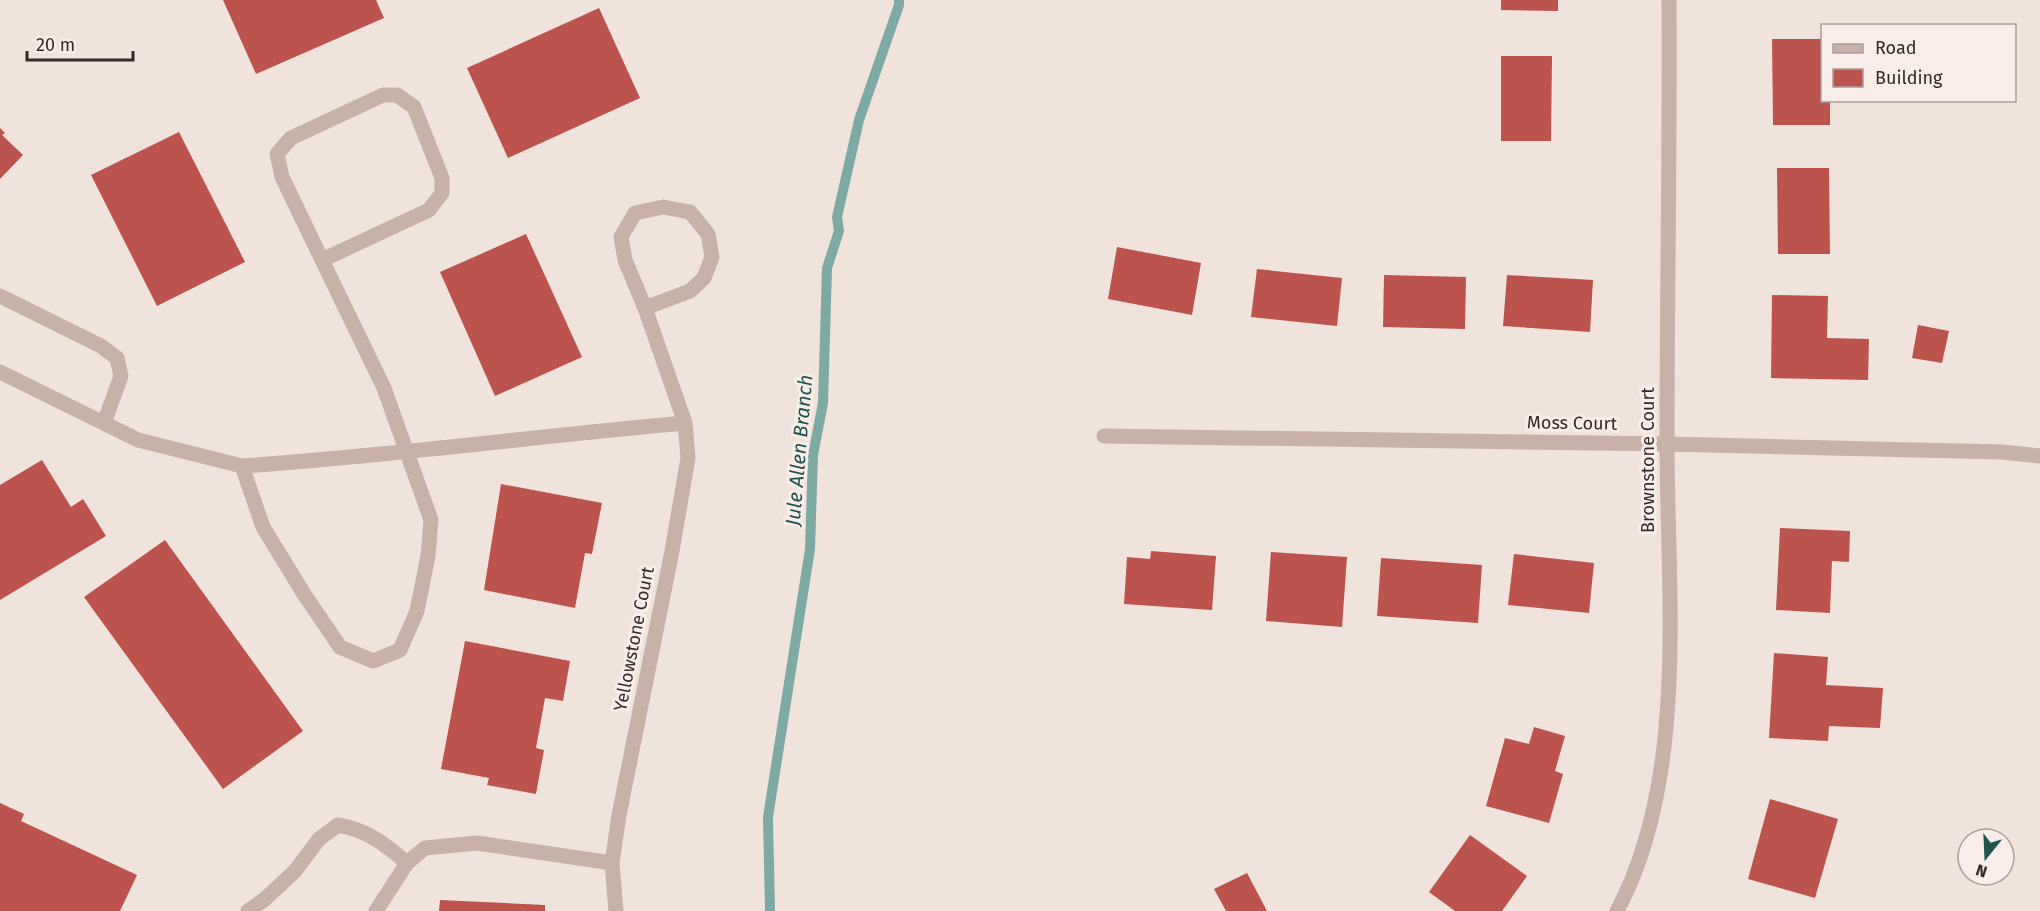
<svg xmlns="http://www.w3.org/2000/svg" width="2040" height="911" font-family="'Fira Sans',sans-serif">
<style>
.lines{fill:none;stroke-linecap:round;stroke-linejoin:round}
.stream{stroke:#7daba4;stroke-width:10}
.building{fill:#bc544d}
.minor{stroke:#c7b1a9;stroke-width:15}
.labels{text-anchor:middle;stroke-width:6;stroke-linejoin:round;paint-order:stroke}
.street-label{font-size:18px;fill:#342a28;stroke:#f8ede8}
.water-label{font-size:20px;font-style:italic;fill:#21534d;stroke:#f8ede8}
</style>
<rect width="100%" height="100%" fill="#f0e3dc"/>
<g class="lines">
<!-- stream -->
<path class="stream" d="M770 911 768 817 810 549 813 455 823 403 827 268 839 231 837 217 859 120 899 5V0"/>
</g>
<!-- building -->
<path class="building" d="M223 0H376L384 18 256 74Z
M1501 0H1558V11L1501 10Z
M599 8 640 98 508 158 467 68Z
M1772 39H1822V100H1830V125H1773Z
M1501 56H1552L1551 141H1501Z
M0 128 5 133 2 135 23 155 0 179Z
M179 132 245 262 157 306 91 175Z
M1777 168H1829L1830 254H1778Z
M526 234 582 357 495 396 440 272Z
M1117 247 1201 263 1192 315 1108 299Z
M1257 269 1342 278 1337 326 1251 317Z
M1384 275 1466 277 1465 329 1383 327Z
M1507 275 1593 280 1590 332 1503 326Z
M1772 295 1828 296 1827 338 1869 339 1868 380 1771 378Z
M1918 325 1949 331 1942 363 1912 358Z
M42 460 71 507 83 499 106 536 0 600V485Z
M501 484 602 503 592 554 585 553 575 608 484 590Z
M1780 528 1850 531 1849 562 1832 561 1830 613 1776 610Z
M165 540 303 731 223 789 84 597Z
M1151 551 1216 556 1212 610 1124 604 1127 557 1150 559Z
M1271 552 1347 557 1342 627 1266 621Z
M1514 554 1594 563 1589 613 1508 605Z
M1381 558 1482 565 1478 623 1377 616Z
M465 641 570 661 563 701 545 698 536 748 544 750 536 794 487 785 489 778 441 769Z
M1774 653 1828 657 1826 685 1883 688 1880 728 1829 726 1828 741 1769 738Z
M1534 727 1565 736 1555 771 1563 774 1549 823 1486 806 1505 738 1529 744Z
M1770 799 1838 819 1815 898 1748 879Z
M0 803 24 814 21 821 137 875 120 911H0Z
M1470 835 1527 876 1502 911H1455L1429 892Z
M1247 873 1267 911H1226L1214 889Z
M440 900 545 905V911H439Z"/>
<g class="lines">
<!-- minor -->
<path class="minor" d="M383 95H397L414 107 442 178V193L429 210 322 260 282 177 277 154 291 138Z
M663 207 690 212 708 234 712 257 704 278 690 291 645 308 625 260 621 237 635 213Z
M0 296 101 346 117 358 121 376 104 423
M0 372 138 440 242 466 263 527 304 594 340 647 373 661 400 650 417 611 428 556 431 520 384 388 322 260
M1104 436 1667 444 2002 452 2040 456
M242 466C390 456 537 436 685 423
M248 911 265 899 295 871 319 839 338 825C367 830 385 844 407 863
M376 911 407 863 425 848 477 843 612 863
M616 911 612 863 619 815 672 551 688 458 685 423 645 308
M1617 911C1689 777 1667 591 1667 443 1667 295 1670 148 1669 0"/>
</g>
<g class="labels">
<!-- street labels -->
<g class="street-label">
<text transform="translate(1572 423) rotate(1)" y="6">Moss Court</text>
<text transform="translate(1648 460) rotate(-90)" y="6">Brownstone Court</text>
<text transform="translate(634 639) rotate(-79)" y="6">Yellowstone Court</text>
</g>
<!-- water labels -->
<g class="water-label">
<text transform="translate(799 450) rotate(-85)" y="7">Jule Allen Branch</text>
</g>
</g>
<!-- legend -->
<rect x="1821" y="24" width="195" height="78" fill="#f8ede8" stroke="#aa9f9b" stroke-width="1.5"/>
<rect x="1833" y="44" width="30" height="9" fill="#c7b1a9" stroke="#aa9f9b" stroke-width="1.5"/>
<text x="1875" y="54" font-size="18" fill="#342a28">Road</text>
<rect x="1833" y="69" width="30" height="18" fill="#bc544d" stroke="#aa9f9b" stroke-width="1.5"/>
<text x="1875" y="84" font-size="18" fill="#342a28">Building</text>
<!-- north arrow -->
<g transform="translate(1986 857) rotate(198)"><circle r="28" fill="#f8ede8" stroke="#aa9f9b" stroke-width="1.5"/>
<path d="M0-4.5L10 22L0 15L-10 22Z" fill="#21534d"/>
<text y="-9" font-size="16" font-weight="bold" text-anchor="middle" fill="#342a28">N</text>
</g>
<!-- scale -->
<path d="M27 51v9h106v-9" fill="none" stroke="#342a28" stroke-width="3"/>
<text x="36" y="51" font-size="18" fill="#342a28" stroke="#f8ede8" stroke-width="4.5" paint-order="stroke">20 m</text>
</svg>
